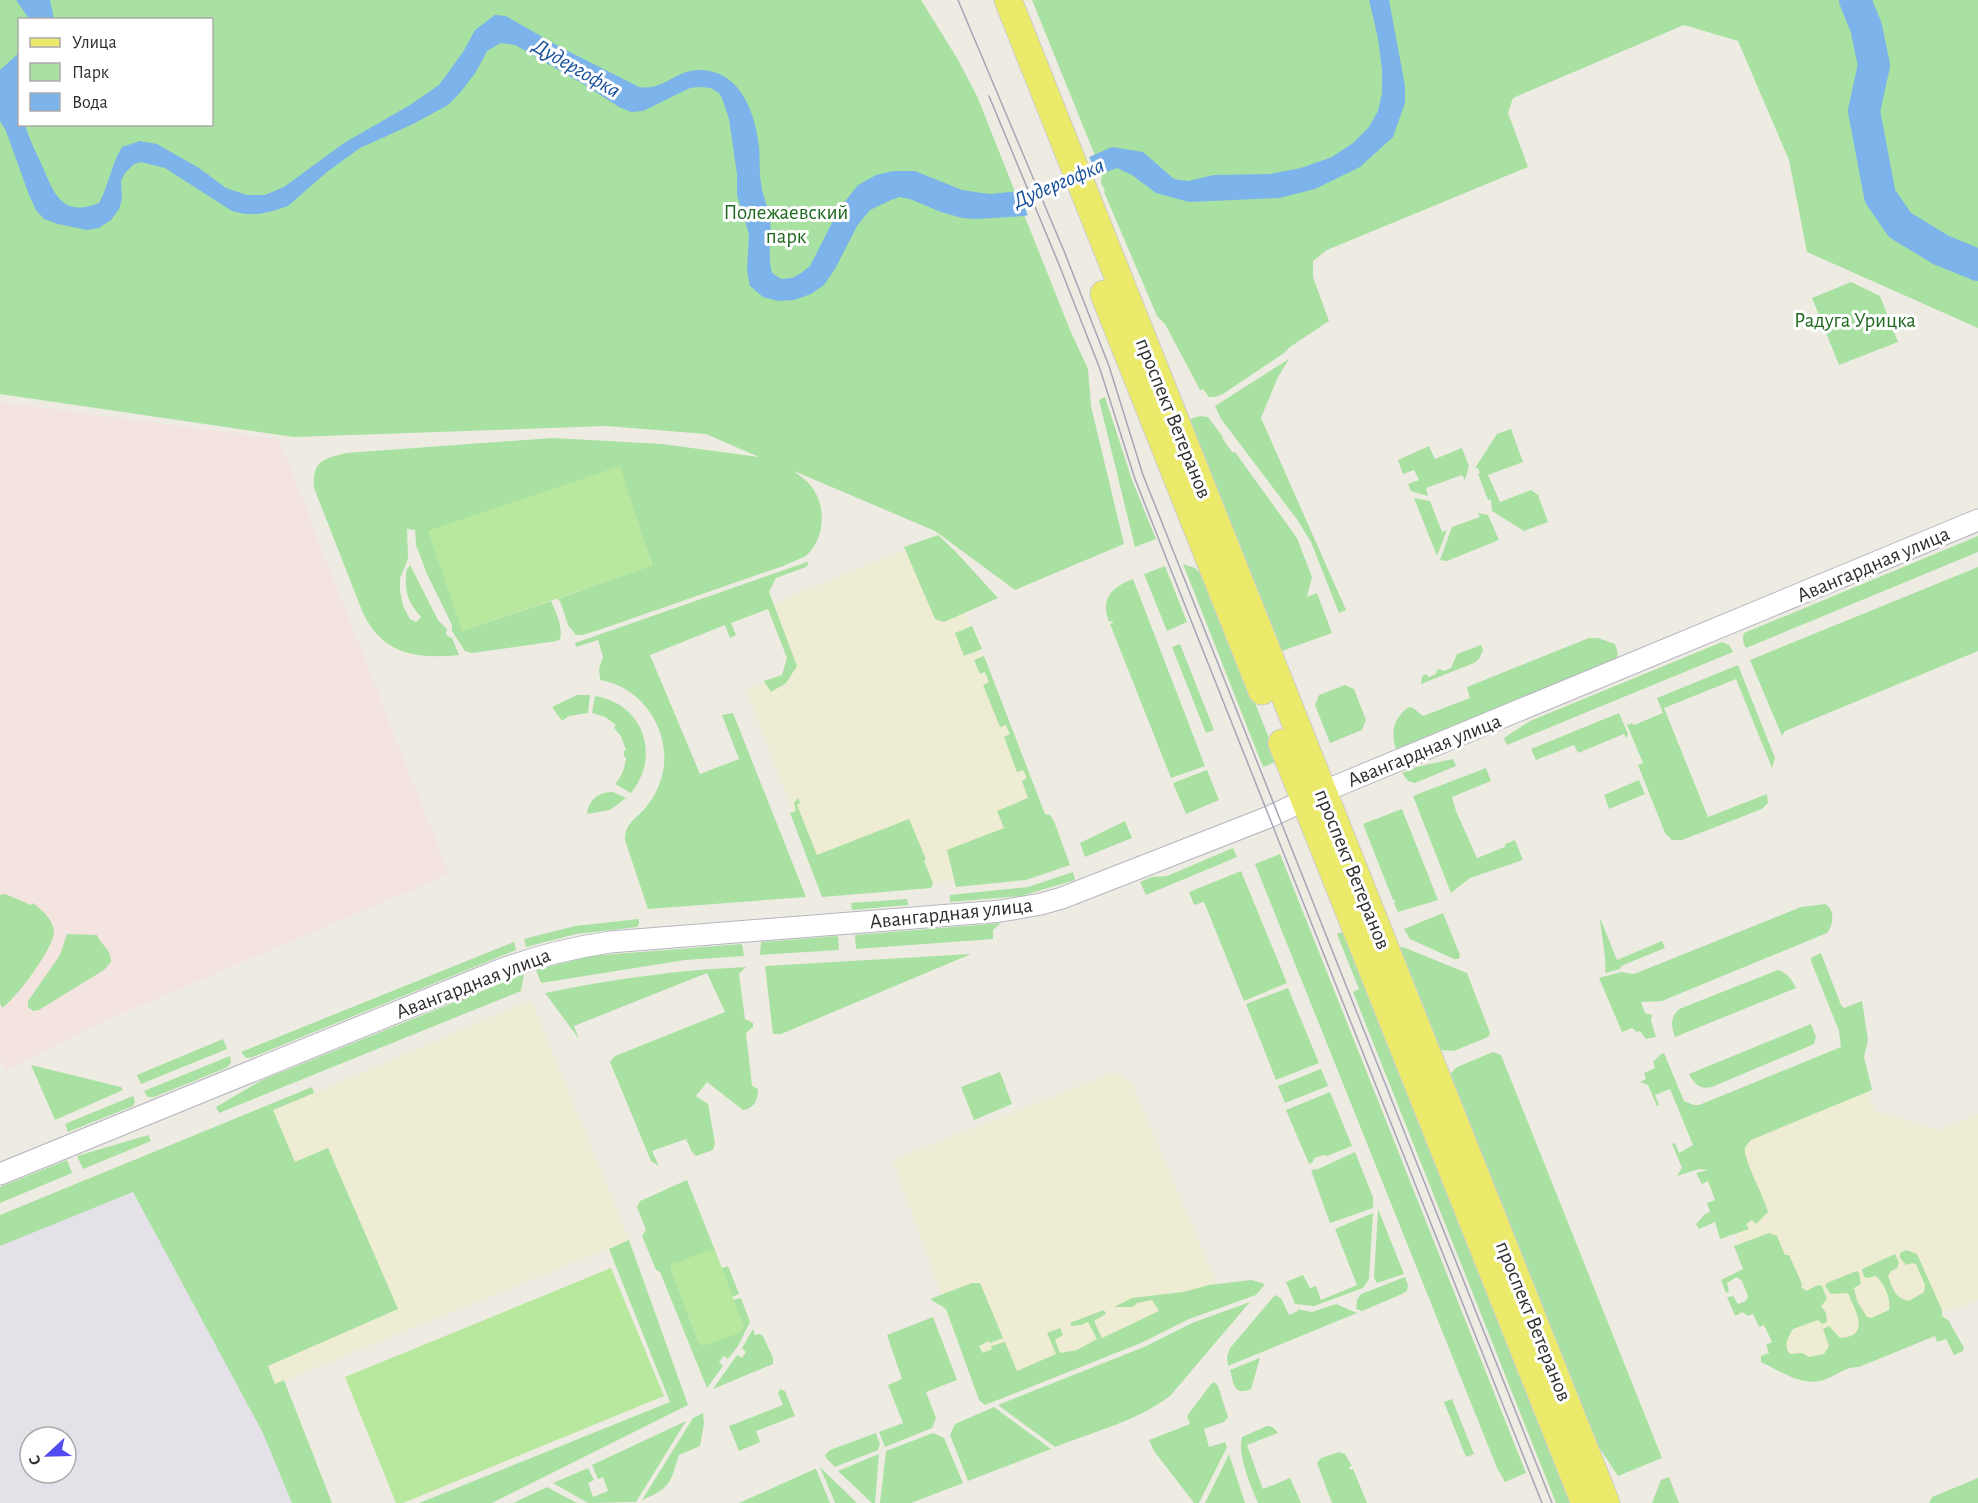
<svg xmlns="http://www.w3.org/2000/svg" width="1978" height="1503" font-family="'Alegreya Sans',sans-serif">
<style>
.industrial{fill:#e5e1e8;fill-rule:evenodd}
.education{fill:#eeecd3}
.medical{fill:#f4e4e0}
.green{fill:#a9e1a2;fill-rule:evenodd}
.pitch{fill:#b8e89e}
.water{fill:#7bb3ea}
.pier{fill:#eeece2}
.lines{fill:none;stroke-linecap:round;stroke-linejoin:round}
.river{stroke:#7bb3ea;stroke-width:32}
.minor-casing{stroke:#b5b5c0;stroke-width:23}
.major-casing{stroke:#cdcdcd;stroke-width:29}
.minor{stroke:#fff;stroke-width:21}
.major{stroke:#ebea6a;stroke-width:27}
.tram{stroke:#a6a4b7;stroke-width:1.5}
.labels{text-anchor:middle;stroke-width:6;stroke-linejoin:round;paint-order:stroke}
.park-label{font-size:21px;fill:#1f6a21;stroke:#fff}
.street-label{font-size:21px;fill:#2e2e2e;stroke:#fff}
.water-label{font-size:22px;font-style:italic;fill:#154e9b;stroke:#fff}
</style>
<rect width="100%" height="100%" fill="#eeece2"/>
<!-- industrial -->
<path class="industrial" d="M133 1192 264 1434 292 1503H0V1245ZM30 1437H66V1473H30Z"/>
<!-- education -->
<path class="education" d="M936 537 1062 860 1024 875 824 890 746 690 784 676 790 659 770 605Z
M531 1000 629 1240 275 1384 180 1147 322 1090Z
M1115 1072 1132 1084 1223 1298 979 1398 893 1160Z
M1861 1075 1876 1112 1941 1130 1978 1114V1300L1947 1311 1792 1377 1699 1144Z"/>
<!-- medical -->
<path class="medical" d="M0 402 279 439 449 874 89 1028 43 1052 5 1070 0 1060Z"/>
<!-- green -->
<path class="green" d="M0 0H921L957 58 977 96 1070 330 1088 369 1091 406 1124 544 1015 590 935 531 794 471C799 476 807 480 811 486 827 506 825 539 806 556L783 566 599 630 582 635H576L568 625 560 601 557 599 652 565 619 466 462 631 551 601C556 613 563 626 560 639L557 641 472 653 465 651 452 631V625L427 574 416 545 415 530 407 529 408 559 400 578V591L403 606 410 619 416 622 421 617C410 605 405 595 406 578 406 572 406 570 410 565L438 620 447 629 446 634 449 637 452 638 459 655C417 659 383 655 363 613L314 488C312 461 323 459 346 453L553 438 662 444 759 457 706 434 606 426 294 437 0 394ZM20 20H212V124H20Z
M1032 0H1978V328L1807 252 1789 160 1738 41 1684 25 1513 98 1508 113 1528 167 1327 250 1313 261V277L1329 321 1290 347 1284 353 1223 394 1215 397H1209L1203 389 1200 390 1165 324 1157 316 1104 192 1105 191 1101 183 1102 173Z
M1851 282 1880 296 1898 342 1839 365 1812 298Z
M1289 359 1278 377 1261 418 1346 610 1339 613 1311 542 1296 518 1221 419 1215 406Z
M1105 397 1132 480 1156 539 1135 547 1099 400Z
M1200 416 1208 417 1223 437 1222 438 1233 453 1235 452 1297 538 1312 577 1307 597 1317 593 1332 633 1279 652 1187 420Z
M1511 429 1523 462 1488 475 1500 502 1531 490 1538 495 1548 522 1524 531 1492 511 1491 500H1488L1478 474 1480 473 1478 468H1475L1497 434Z
M1429 446 1435 459 1462 448 1469 466 1465 480 1462 475 1426 488 1428 496 1411 491 1408 484 1419 480 1414 470 1403 474 1398 460Z
M1414 498 1430 501 1442 532 1447 530 1437 556Z
M1478 513 1488 515 1499 540 1447 561 1440 560 1452 527 1480 517Z
M938 535 955 551 998 598 944 622 935 619 904 547Z
M1978 536V552L1746 648C1743 643 1742 639 1744 633Z
M807 562 809 563 806 567 776 578 769 592 797 666 786 683 771 692 764 681 782 675 787 658 768 609 731 623 736 635 730 638 725 625 650 655 700 774 739 759 722 715 733 713 806 897 648 909 625 840C625 822 637 819 646 807 652 800 657 791 660 782 676 739 646 687 600 680L599 669 603 657 598 640 576 647 575 643Z
M1183 564 1195 568 1206 579 1278 761 1263 767Z
M1165 566 1187 622 1167 631 1144 574Z
M1978 567V651L1785 731 1782 736 1750 660Z
M1133 579 1205 766 1171 778 1110 624 1113 623 1112 621 1109 622C1100 598 1112 587 1133 579Z
M972 626 982 649 964 656 955 633Z
M1589 638H1598L1615 644 1618 653 1617 658 1396 749C1390 732 1394 717 1409 707L1413 708 1423 716 1470 698 1467 687Z
M1722 642 1729 645 1733 652 1507 745 1504 738 1530 721Z
M1180 644 1214 730 1206 733 1172 647Z
M1481 645 1483 650 1479 659 1474 663 1421 684 1422 676 1426 674 1429 677 1436 674 1437 670 1440 669 1444 671 1451 668 1457 654Z
M984 656 1045 814 1050 815 1054 821 1070 865 1026 880 956 887 947 850 1004 828 997 811 1028 798 1022 781 1027 778 1023 770 1017 772 1004 737 1010 734 1006 725 1000 727 983 685 989 682 985 672 980 674 974 660Z
M1738 665 1775 758 1772 768 1736 679 1664 708 1708 817 1767 794 1768 803 1762 809 1682 840H1672L1665 833 1638 765 1643 763 1627 725 1632 723 1634 725 1663 713 1657 698Z
M1345 685 1354 689 1366 720 1362 730 1330 743 1315 705 1319 695Z
M577 695H590L588 713 569 716 562 721 552 707Z
M595 696C644 704 661 756 631 793L615 784C622 776 625 768 626 757H624V751L626 750 621 736 614 728 616 725 605 717 592 713Z
M1619 713 1628 734 1627 737 1626 738 1624 734 1578 753 1574 745 1536 760 1531 749Z
M1453 759 1456 766 1415 783 1408 781 1402 773 1416 767Z
M1486 768 1491 781 1452 797 1456 811 1477 858 1505 847V844L1515 840 1523 860 1470 878 1451 893 1413 796Z
M1207 770 1219 800 1186 814 1173 783Z
M1639 780 1645 794 1609 809 1604 795Z
M613 792 626 798 610 810 587 814C589 799 598 792 613 792Z
M798 798 800 803 797 805 817 855 909 819 926 859 924 861 933 883 931 888 822 897 790 813 796 811 794 803Z
M1402 809 1438 900 1398 912 1394 903 1396 901 1393 900 1363 824Z
M1125 821 1132 838 1085 857 1080 843Z
M1233 848 1237 857 1146 895 1140 882 1152 877 1167 876Z
M1280 854 1526 1473 1505 1482 1497 1468 1255 864Z
M1241 871 1287 983 1244 1001 1204 902 1194 905 1189 892Z
M1073 872 1075 880 1021 896 950 902V895L1028 887Z
M5 894 31 905 33 903C42 910 53 919 54 932 54 948 15 1000 2 1008L0 1003V895Z
M907 899 908 905 852 910 851 903Z
M1825 904C1835 909 1834 925 1827 933L1662 1001 1641 1002 1645 1013 1652 1015 1651 1021 1656 1037 1646 1039 1640 1031 1637 1032 1632 1028 1622 1032 1599 978 1621 972 1634 974 1801 907Z
M1443 913 1460 955 1459 959H1454L1410 939 1404 929Z
M1600 918 1617 960 1662 941 1665 948 1621 966 1620 969 1605 973C1607 959 1601 934 1600 918Z
M639 919V924L637 927 576 934 526 947 524 939 575 926Z
M1001 923 993 930V939L856 949 855 935Z
M1345 931 1573 1503H1556L1353 992 1359 989 1337 934Z
M67 934 97 935C101 946 112 949 111 962L104 970 39 1010 33 1011 28 1007V1001L60 955Z
M838 936 839 950 760 955 761 942Z
M514 942 516 950 253 1057 246 1058 241 1052Z
M742 944 744 956 685 960 541 983 536 970 590 956Z
M1403 947 1467 973 1490 1033 1488 1037 1454 1051 1440 1050 1397 948Z
M1821 953 1841 1005 1844 1008 1862 1001 1868 1040 1864 1057 1872 1090 1751 1140C1749 1142 1746 1145 1745 1148 1742 1157 1765 1198 1768 1212L1756 1224 1752 1220 1746 1224 1749 1229 1720 1239 1715 1222 1699 1229 1696 1224 1705 1214 1710 1212 1707 1203 1715 1200 1708 1181 1702 1184 1696 1173 1708 1170 1699 1169 1677 1176 1682 1168 1672 1144 1675 1143 1679 1153 1693 1145 1670 1089 1655 1095 1659 1105 1657 1106 1648 1085 1640 1082 1646 1079 1644 1073 1655 1068 1653 1062 1661 1054 1664 1053 1684 1101 1694 1105H1699L1841 1047 1839 1031 1811 961V958Z
M971 954 781 1034H773L765 966Z
M746 967 739 974 745 1019 753 1023V1027L746 1033 752 1086 758 1089C758 1100 754 1109 743 1110L707 1082 696 1096 708 1104 715 1143 713 1150 696 1156 692 1152 686 1139 652 1151 659 1166 651 1161 610 1062 615 1056 725 1012 707 973 574 1026 579 1039 545 993C611 979 679 970 746 967Z
M1778 970C1788 973 1792 980 1796 988L1675 1037C1671 1026 1670 1018 1679 1009Z
M524 974 521 991 219 1113 216 1107 262 1080Z
M1288 988 1319 1063 1276 1080 1246 1004Z
M1811 1024 1816 1037 1814 1044 1712 1087C1699 1090 1695 1084 1689 1074Z
M223 1039 227 1049 141 1084 137 1075Z
M1493 1052 1501 1055 1662 1458 1618 1476 1593 1438 1449 1075 1457 1067Z
M230 1056 231 1063 226 1068 154 1097H148L144 1091Z
M31 1065 121 1087 123 1090 55 1120Z
M1321 1069 1328 1086 1285 1103 1278 1086Z
M1000 1072 1012 1104 974 1120 961 1087Z
M312 1087 314 1093 273 1110 295 1162 328 1148 398 1309 268 1366 275 1384 284 1380 332 1503H292L262 1431 133 1192 0 1246V1215Z
M1330 1092 1352 1146 1327 1156 1324 1155 1314 1158 1313 1162 1309 1164 1286 1110Z
M133 1096 135 1101 133 1106 68 1132 65 1124Z
M148 1135 151 1141 83 1169 77 1156Z
M1355 1152 1373 1197V1208L1330 1223 1311 1170 1318 1169Z
M67 1160 72 1173 0 1203V1187Z
M687 1180 722 1268 728 1266 739 1294 732 1297 715 1251 672 1264 671 1269 699 1343 744 1327 733 1300 741 1298 750 1322 738 1346 728 1359 724 1356 719 1362 723 1366 707 1388 660 1272 656 1270 642 1236 646 1230 637 1207 640 1201Z
M1378 1209 1404 1274 1377 1283 1374 1278Z
M1373 1213 1369 1279 1363 1288 1314 1306 1295 1304 1286 1282 1303 1275 1310 1288 1316 1286 1321 1300 1357 1285 1335 1229Z
M1769 1233 1777 1236 1785 1255H1789L1802 1284 1801 1287 1806 1291 1818 1285 1822 1286 1827 1299 1821 1306 1826 1313 1827 1322 1822 1324 1818 1320 1793 1329C1788 1337 1783 1346 1790 1354L1802 1353 1809 1357 1824 1354 1829 1346 1823 1329 1829 1326 1840 1338C1871 1336 1856 1313 1849 1295L1847 1293 1831 1294 1825 1286 1827 1283 1857 1271 1859 1273 1861 1284 1854 1288 1857 1301 1867 1317 1871 1318 1889 1310C1891 1298 1885 1285 1876 1276L1867 1278 1864 1277 1862 1269 1895 1254 1899 1263 1897 1268 1891 1271 1888 1276C1893 1289 1895 1298 1909 1301L1924 1292 1925 1285 1916 1264 1912 1263 1906 1265 1900 1258V1253L1906 1250 1917 1254 1942 1310V1316L1949 1321 1964 1348 1963 1351 1954 1355 1946 1339 1937 1342 1935 1336 1859 1367C1842 1367 1835 1378 1820 1381 1800 1385 1778 1370 1761 1362V1356L1769 1353 1766 1345 1772 1342 1764 1325 1759 1327 1753 1314 1748 1316 1742 1312 1735 1316 1727 1297 1733 1296 1738 1304 1746 1301 1748 1296 1742 1281 1737 1277 1727 1283 1729 1292 1726 1293 1721 1280 1743 1269 1734 1246Z
M629 1240 688 1405 492 1503H419L670 1402 609 1249Z
M1405 1277 1408 1285 1407 1291 1402 1294 1362 1311 1356 1309 1357 1300 1361 1294Z
M1251 1280 1265 1284 1256 1295 1189 1319 1141 1343 985 1405 979 1400 946 1309 930 1299 972 1283H980L1003 1338 990 1343 989 1341 979 1346 983 1353 992 1349 991 1346 1005 1342 1017 1371 1056 1354 1047 1333 1060 1328 1063 1335 1055 1340 1060 1353 1077 1350 1097 1339 1088 1322 1081 1325 1072 1326 1070 1323 1104 1310 1106 1314 1094 1321 1102 1338 1159 1311 1152 1300 1137 1303 1133 1307H1114L1132 1298 1183 1292 1209 1285Z
M1275 1295 1281 1298 1289 1315 1298 1311 1297 1309 1312 1312 1336 1304 1357 1313 1228 1366 1227 1357 1230 1348Z
M1250 1302 1170 1396C1137 1421 1093 1432 1055 1447L998 1405 1144 1347 1192 1323Z
M933 1317 957 1380 926 1392 936 1418 932 1428 885 1447 879 1432 903 1423 888 1385 902 1379 887 1335Z
M753 1329 755 1335 760 1334 763 1336 773 1358V1364L713 1389 737 1355 742 1358 746 1352 742 1348Z
M1260 1358 1251 1389C1233 1396 1234 1384 1230 1370Z
M1214 1382 1218 1386 1228 1417 1224 1422 1204 1429 1209 1447 1225 1442 1227 1447 1199 1503H1194L1154 1451 1149 1440 1190 1424 1187 1416 1211 1384Z
M780 1389 785 1391 795 1416 756 1431 760 1442 739 1451 729 1426 783 1405 778 1393Z
M1452 1399 1474 1454 1466 1457 1444 1402Z
M994 1407 1051 1449 968 1481 950 1435 955 1424Z
M703 1413 704 1424 700 1446 679 1455C670 1483 671 1488 642 1500L693 1418Z
M686 1421 636 1502 588 1503 553 1483 588 1468 594 1480 588 1483 593 1497 608 1491 603 1477 598 1479 592 1465Z
M1267 1426 1273 1427 1278 1433 1247 1445 1263 1489 1290 1478 1301 1503H1258C1251 1486 1237 1455 1242 1437Z
M876 1433 880 1444 878 1450 835 1467 827 1459 825 1455 830 1450Z
M933 1433 944 1438 963 1483 911 1503H880L886 1451Z
M1339 1452 1345 1454 1352 1466 1349 1467 1350 1470 1353 1469 1367 1503H1332L1317 1463 1321 1458Z
M879 1454 875 1503H872L838 1471Z
M1229 1454 1245 1503H1205Z
M820 1467 857 1503H835Z
M816 1469 830 1503H739L815 1469Z
M1669 1477 1679 1503H1652L1661 1480Z
M1978 1478V1503H1929L1932 1497Z
M547 1487 577 1503H513Z"/>
<!-- pitch -->
<path class="pitch" d="M620 466 652 566 462 631 428 531Z
M708 1251H715L744 1327 741 1332 703 1346 699 1343 671 1269 672 1264Z
M611 1268 664 1396 403 1503H396L345 1377Z"/>
<!-- water -->
<path class="water" d="M16 0H50L54 19H29Z
M1369 0H1389L1405 86V103L1393 137 1360 167 1315 189 1279 198 1189 202 1156 193 1132 175 1117 168 1088 179 1036 213 1024 216 976 219 962 218 941 212 910 199 900 197 891 200 870 210 857 226 835 269 824 285 811 294 794 300 778 301 763 297 750 286 747 271 749 234 737 195V174L729 119 722 98 719 93 711 88 700 87 690 88 643 111 631 112 619 107 585 85 515 45 501 43 487 51 476 72 459 94 448 105 413 124 360 148 327 172 288 206 273 211 259 214H245L232 211 165 168 141 162 134 164 125 173 121 181 122 199 119 209 111 220 99 228 87 230 58 224 44 219 36 210 29 195 6 131 0 121V70L19 53 20 95 18 100 20 124 25 125C29 138 35 151 41 163 54 193 61 218 99 203 109 185 111 165 122 147L140 141 157 144 199 168 226 188 247 195H265L284 187 344 143 410 105 439 85 463 52 475 30 495 15 506 16 560 47 639 87C663 91 676 70 699 70 740 70 755 112 759 146 760 158 759 170 761 183 762 195 768 206 770 218 772 237 767 255 772 273L781 279 792 278 801 273 810 266 839 209 858 185 876 175 893 171H915L962 190 989 194 1033 190 1078 162 1112 147 1143 152 1174 179 1188 181 1214 175 1270 174 1301 168 1332 157 1353 143 1369 127 1378 111 1382 93V70L1378 38Z
M1848 0H1862L1873 28 1881 64 1867 65 1854 11Z"/>
<!-- pier -->
<path class="pier" d="M1088 154 1098 178 1077 188 1059 205 1037 216 1029 218 1017 189 1033 187 1047 180 1061 169Z"/>
<g class="lines">
<!-- river -->
<path class="river" d="M1855 0 1866 27 1874 65 1864 111 1880 196 1900 225 1941 250 1978 265"/>
<!-- minor casing -->
<g class="minor-casing">
<path id="minor" d="M0 1174 495 972C533 957 570 948 610 942L1001 911 1041 904 1062 898 1269 817 1322 792 1978 520"/>
</g>
<!-- major casing -->
<g class="major-casing">
<path id="major" d="M1008 0C1206 502 1407 1002 1606 1503
M1104 294 1262 691
M1282 743 1585 1503"/>
</g>
<!-- minor -->
<use href="#minor" class="minor"/>
<!-- major -->
<use href="#major" class="major"/>
<!-- tram -->
<path class="tram" d="M958 0 1064 251 1109 366 1143 475 1552 1503
M989 96 1058 262 1100 369 1135 479 1163 550 1542 1503"/>
</g>
<g class="labels">
<!-- park labels -->
<g class="park-label">
<text x="786" y="219">Полежаевский<tspan x="786" dy="24">парк</tspan></text>
<text x="1855" y="327">Радуга Урицка</text>
</g>
<!-- street labels -->
<g class="street-label">
<text transform="translate(1174 418) rotate(68)" y="7">проспект Ветеранов</text>
<text transform="translate(1873 564) rotate(-23)" y="7">Авангардная улица</text>
<text transform="translate(1424 750) rotate(-22)" y="7">Авангардная улица</text>
<text transform="translate(1353 869) rotate(68)" y="7">проспект Ветеранов</text>
<text transform="translate(951 913) rotate(-6)" y="7">Авангардная улица</text>
<text transform="translate(473 983) rotate(-21)" y="7">Авангардная улица</text>
<text transform="translate(1534 1321) rotate(68)" y="7">проспект Ветеранов</text>
</g>
<!-- water labels -->
<g class="water-label">
<text transform="translate(577 67) rotate(30)" y="8">Дудергофка</text>
<text transform="translate(1058 182) rotate(-23)" y="8">Дудергофка</text>
</g>
</g>
<!-- legend -->
<rect x="18" y="18" width="195" height="108" fill="#ffffff" stroke="#ababab" stroke-width="1.5"/>
<rect x="30" y="38" width="30" height="9" fill="#ebea6a" stroke="#ababab" stroke-width="1.5"/>
<text x="72" y="48" font-size="18" fill="#2e2e2e">Улица</text>
<rect x="30" y="63" width="30" height="18" fill="#a9e1a2" stroke="#ababab" stroke-width="1.5"/>
<text x="72" y="78" font-size="18" fill="#2e2e2e">Парк</text>
<rect x="30" y="93" width="30" height="18" fill="#7bb3ea" stroke="#ababab" stroke-width="1.5"/>
<text x="72" y="108" font-size="18" fill="#2e2e2e">Вода</text>
<!-- north arrow -->
<g transform="translate(48 1455) rotate(248)"><circle r="28" fill="#ffffff" stroke="#ababab" stroke-width="1.5"/>
<path d="M0-4.5L10 22L0 15L-10 22Z" fill="#534cf1"/>
<text y="-9" font-size="16" font-weight="bold" text-anchor="middle" fill="#2e2e2e">С</text>
</g>
</svg>
